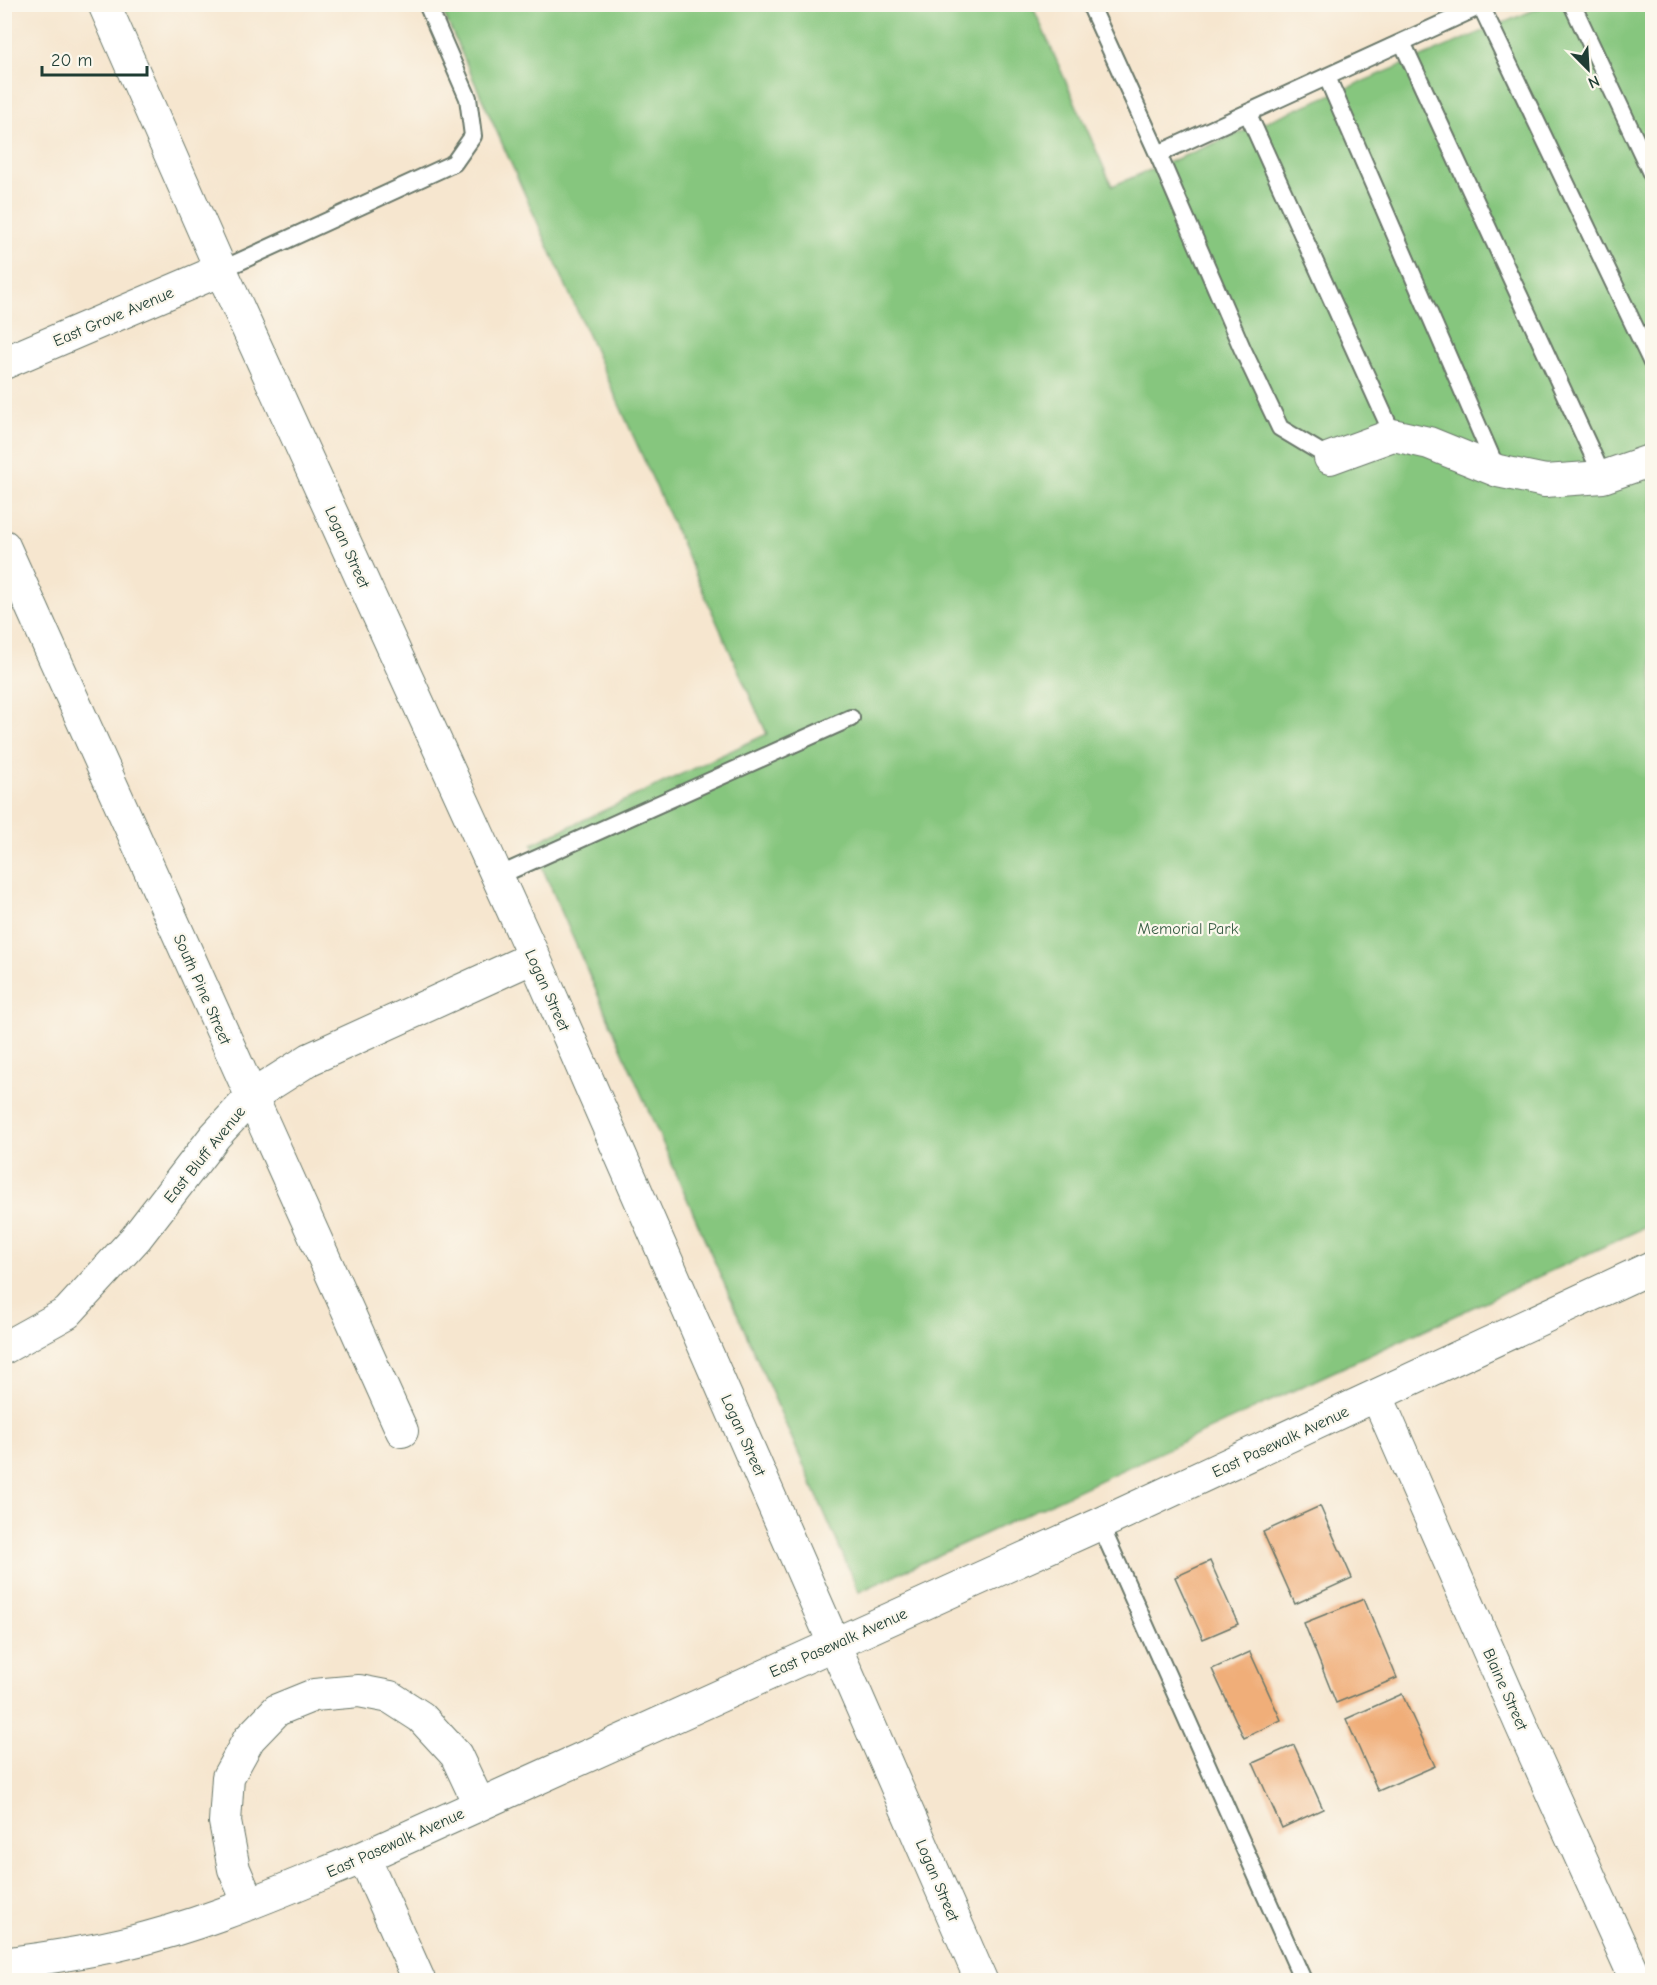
<svg xmlns="http://www.w3.org/2000/svg" width="1657" height="1985" font-family="'Comic Neue',sans-serif">
<style>
.green{fill:#86c67e;stroke:#528259;stroke-width:1.5}
.building{fill:#f0ae79}
.lines{fill:none;stroke-linecap:round;stroke-linejoin:round}
.service-casing{stroke:#6a786a;stroke-width:20}
.minor-casing{stroke:#6a786a;stroke-width:34}
.service{stroke:#fff;stroke-width:16}
.minor{stroke:#fff;stroke-width:32}
.labels{text-anchor:middle;stroke-width:4.5;stroke-linejoin:round;paint-order:stroke}
.street-label{font-size:16px;fill:#1f3d34;stroke:#fbf7ec}
.park-label{font-size:16px;fill:#395f46;stroke:#fbf7ec}
</style>
<rect width="100%" height="100%" fill="#fbf7ec"/>
<filter id="ink" filterUnits="userSpaceOnUse"><feTurbulence type="fractalNoise" baseFrequency=".0167" numOctaves="2"/><feDisplacementMap in="SourceGraphic" scale="12" xChannelSelector="R" yChannelSelector="G"/><feConvolveMatrix kernelMatrix="1 2 1 2 8 2 1 2 1" color-interpolation-filters="sRGB"/></filter>
<filter id="wash" filterUnits="userSpaceOnUse"><feTurbulence type="fractalNoise" baseFrequency=".008" numOctaves="4" result="noise"/><feDisplacementMap in="SourceGraphic" scale="24" xChannelSelector="R" yChannelSelector="G"/><feGaussianBlur stdDeviation="1.35" result="paint"/><feColorMatrix in="noise" values="0 0 0 0 0 0 0 0 0 0 0 0 0 0 0 0 0 1.4 0 .05"/><feComposite in="paint" operator="in"/></filter>
<g filter="url(#wash)">
<rect width="100%" height="100%" fill="#f6e6cf"/>
<!-- green -->
<path class="green" d="M440 5H1032L1112 186 1546 5H1652V1224L859 1592 532 844 767 734Z"/>
<g id="blocks">
<!-- building -->
<path class="building" d="M1320 1506 1352 1578 1295 1604 1263 1532Z
M1210 1561 1238 1624 1203 1639 1175 1577Z
M1364 1599 1397 1678 1336 1703 1304 1623Z
M1250 1652 1281 1720 1244 1738 1212 1669Z
M1402 1694 1435 1766 1378 1791 1346 1719Z
M1294 1745 1323 1809 1282 1828 1253 1763Z"/>
</g>
</g>
<g filter="url(#ink)">
<use href="#blocks" fill-opacity="0" stroke="#6a786a" stroke-width="1.5"/>
<g class="lines">
<!-- service casing -->
<g class="service-casing">
<path id="service" d="M1090 4 1158 154 1242 348 1280 428 1330 458
M1572 4 1652 175
M1481 6 1652 363
M1402 42 1603 477
M1327 77 1497 470
M1248 114 1393 435
M1158 154 1485 4
M221 270 454 163 473 136 468 98 427 4
M498 876 851 718
M1100 1524 1303 1980"/>
</g>
<!-- minor casing -->
<g class="minor-casing">
<path id="minor" d="M104 4 221 270 534 957 981 1980
M4 363 221 270
M1330 458 1393 435 1429 443 1498 471 1545 481 1603 477 1652 460
M4 546 402 1431
M4 1348 67 1313 136 1238 215 1136 252 1096 310 1059 534 957
M1377 1396 1522 1727 1636 1980
M364 1857 419 1980
M249 1904 234 1869 225 1822 228 1777 249 1739 277 1710 314 1695 359 1691 390 1697 421 1717 456 1755 479 1804
M4 1964C44 1958 84 1953 122 1944 206 1925 285 1889 364 1857L1100 1524 1652 1267"/>
</g>
<!-- service -->
<use href="#service" class="service"/>
<!-- minor -->
<use href="#minor" class="minor"/>
</g>
</g>
<g class="labels">
<!-- street labels -->
<g class="street-label">
<text transform="translate(113 316) rotate(-23)" y="6">East Grove Avenue</text>
<text transform="translate(348 547) rotate(66)" y="6">Logan Street</text>
<text transform="translate(203 989) rotate(66)" y="6">South Pine Street</text>
<text transform="translate(548 990) rotate(66)" y="6">Logan Street</text>
<text transform="translate(204 1154) rotate(-51)" y="6">East Bluff Avenue</text>
<text transform="translate(744 1435) rotate(66)" y="6">Logan Street</text>
<text transform="translate(1280 1441) rotate(-25)" y="6">East Pasewalk Avenue</text>
<text transform="translate(838 1642) rotate(-24)" y="6">East Pasewalk Avenue</text>
<text transform="translate(1506 1689) rotate(66)" y="6">Blaine Street</text>
<text transform="translate(395 1842) rotate(-24)" y="6">East Pasewalk Avenue</text>
<text transform="translate(938 1880) rotate(67)" y="6">Logan Street</text>
</g>
<!-- park labels -->
<g class="park-label">
<text x="1188" y="934">Memorial Park</text>
</g>
</g>
<!-- margin -->
<rect width="1657" height="1985" fill="none" stroke="#fbf7ec" stroke-width="24"/>
<!-- north arrow -->
<g transform="translate(1588 69) rotate(156)" stroke="#fbf7ec" stroke-width="4.5" paint-order="stroke">
<path d="M0-4.5L10 22L0 15L-10 22Z" fill="#1f3d34"/>
<text y="-9" font-size="16" font-weight="bold" text-anchor="middle" fill="#1f3d34">N</text>
</g>
<!-- scale -->
<path d="M42 66v9h105v-9" fill="none" stroke="#1f3d34" stroke-width="3"/>
<text x="51" y="66" font-size="18" fill="#1f3d34" stroke="#fbf7ec" stroke-width="4.5" paint-order="stroke">20 m</text>
</svg>
